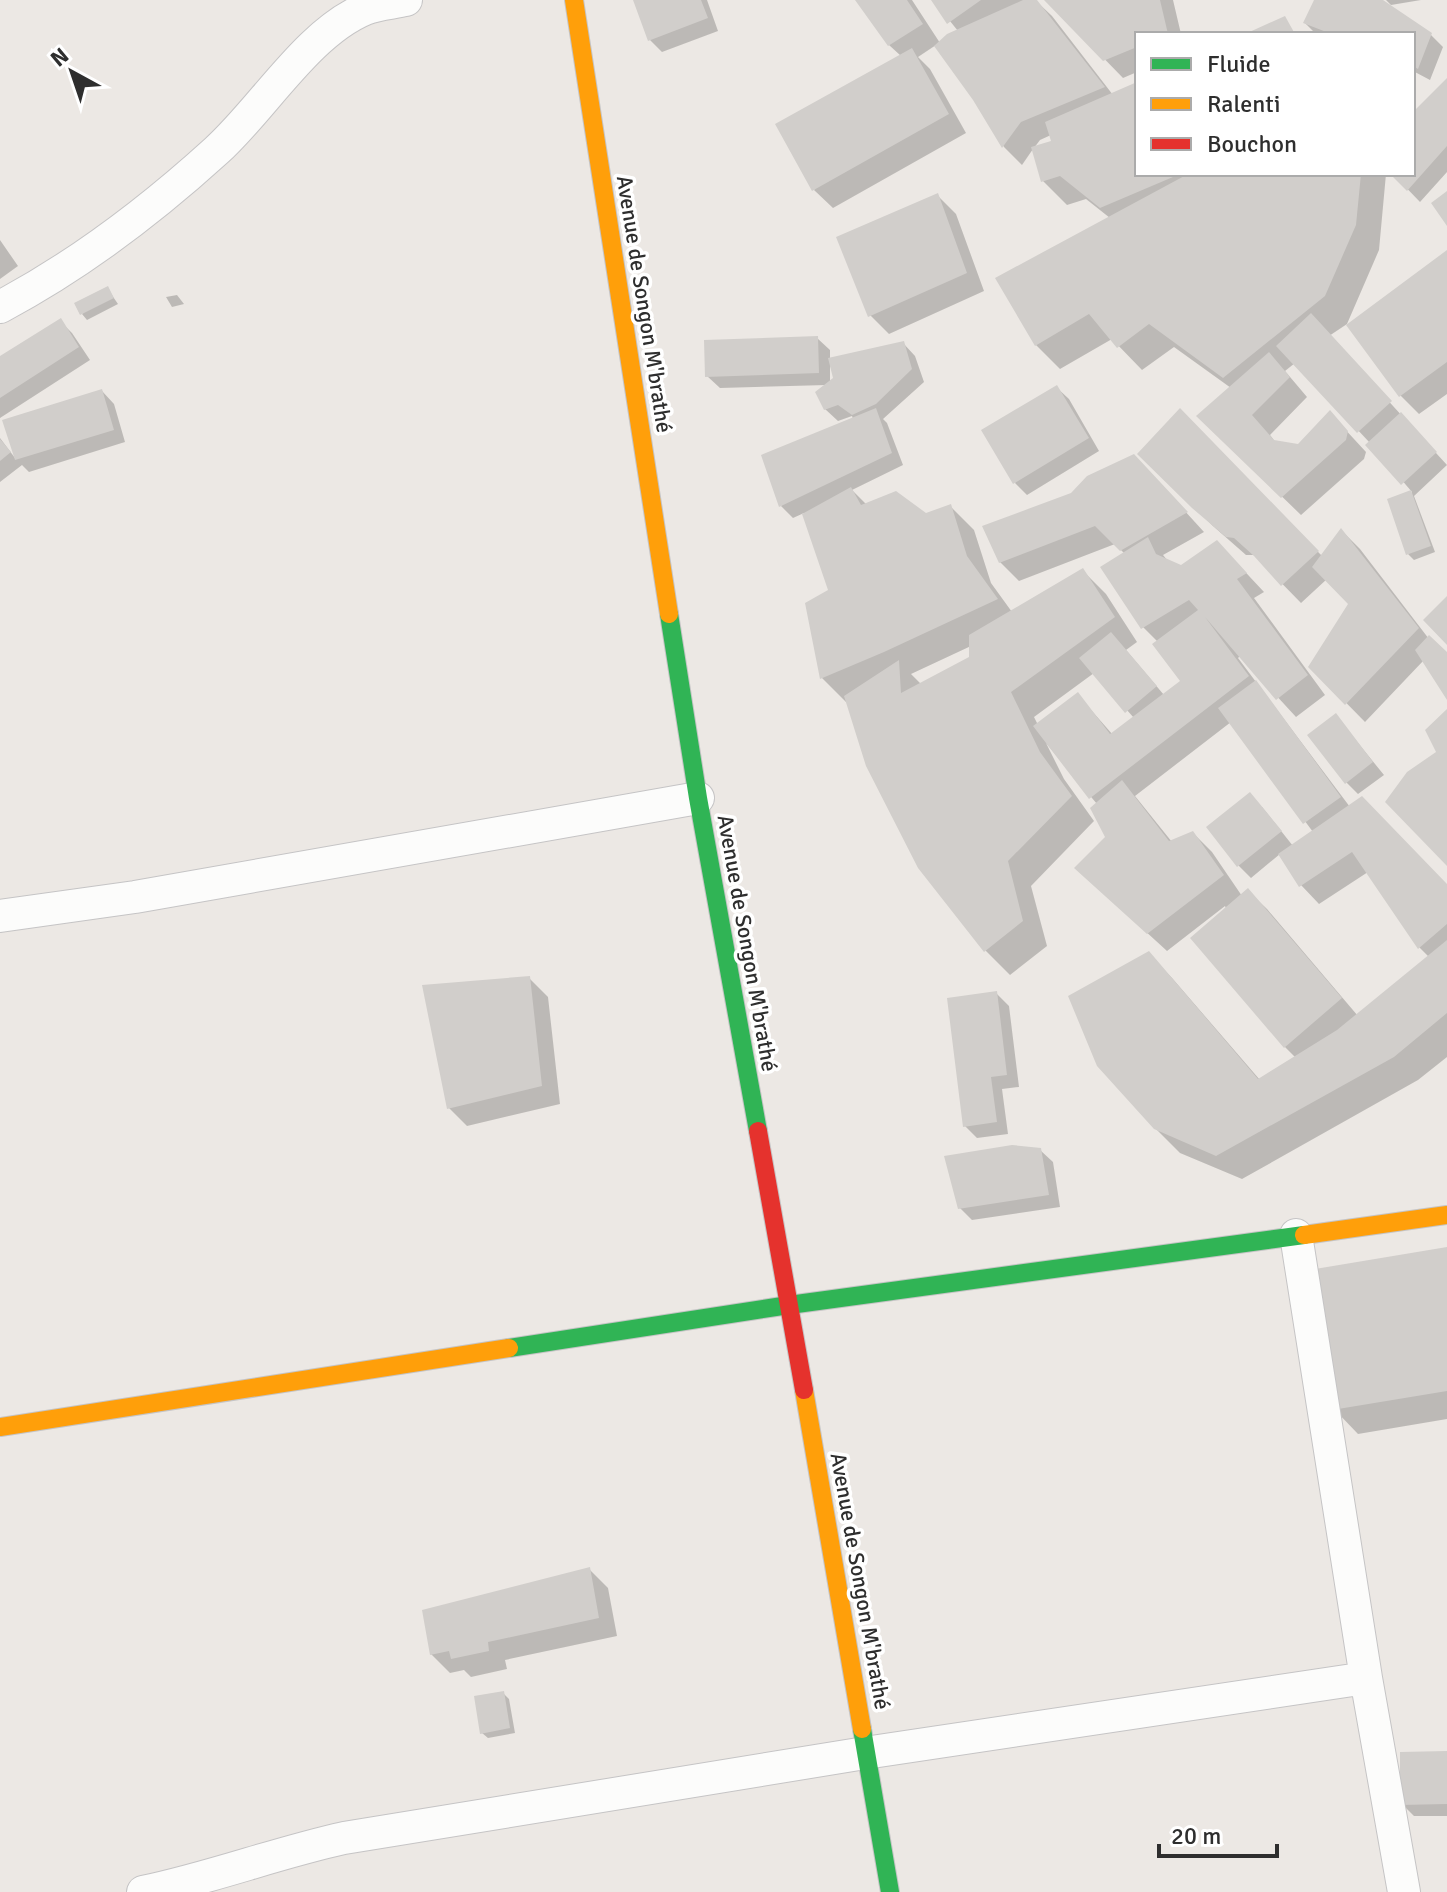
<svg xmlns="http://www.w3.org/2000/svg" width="1447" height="1892" font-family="Signika,sans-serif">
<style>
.shadow{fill:#0003;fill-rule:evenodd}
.building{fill:#d1cecb}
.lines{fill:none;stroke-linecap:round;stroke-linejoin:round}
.street-casing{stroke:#c5c4c5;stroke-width:34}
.fast-casing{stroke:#c5c4c5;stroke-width:20}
.slow-casing{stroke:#c5c4c5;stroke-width:20}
.jam-casing{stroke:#c5c4c5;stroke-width:20}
.street{stroke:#fcfcfb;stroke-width:32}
.fast{stroke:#30b455;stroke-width:18}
.slow{stroke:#ff9f0a;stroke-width:18}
.jam{stroke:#e5322d;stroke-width:18}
.labels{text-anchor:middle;stroke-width:7;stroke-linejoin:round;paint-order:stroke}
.street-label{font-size:22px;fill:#2e2e2e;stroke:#fff}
</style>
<rect width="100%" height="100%" fill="#ece8e4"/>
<!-- shadow -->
<path class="shadow" d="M635 0H707L718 31 662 52 650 40Z
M857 0H912L940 43 958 31 933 0H1035L1052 16 1113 95 1137 84V174H1386L1379 250 1347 324 1329 336 1447 465 1414 496 1435 552 1414 560 1408 554 1412 492 1370 443 1295 363 1285 371 1307 397 1270 435 1276 443 1299 446 1330 413 1366 452 1364 459 1301 515 1199 416 1231 388 1174 347 1142 370 1112 339 1060 369 1036 345 1110 218 1086 199 1067 205 1043 181 1033 149 1022 165 1004 147 974 99 936 45 918 57 930 69 966 133 833 208 814 190 901 56 889 45ZM1051 135 1053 142 1034 148 1040 140Z
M1047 0H1173L1181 34H1137V72L1123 78Z
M1316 0H1379L1431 35 1443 47 1430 80 1413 71V34H1316L1305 23Z
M1386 0H1421L1391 5Z
M1447 81V172L1420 202 1393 174H1413V115Z
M938 196 956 214 984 291 889 334 870 315Z
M0 240 18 266 0 279Z
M1447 253V394L1419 414 1401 396 1348 325Z
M107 288 118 304 87 320 82 314Z
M177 295 184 304 172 307 166 297Z
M60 321 72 333 90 360 0 418V359Z
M817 338 830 350V360L903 343 915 356 924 382 883 419 887 423 903 465 852 490 867 505 926 515 950 506 974 530 991 583 1012 612 1082 570 1106 594 1137 642 1126 650 1164 695 1183 681 1158 642 1143 627 1125 554 1115 544 1019 581 1000 562 1152 475 1204 532 1163 555 1168 561 1181 567 1235 561 1264 592 1254 598 1325 695 1296 717 1240 656 1238 658 1350 807 1447 886V1057L1418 1080 1242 1179 1180 1153 1155 1128 1148 953 1172 978 1260 1080 1296 1058 1285 1047 1225 906 1167 951 1096 886 1108 837 1097 804 1046 743 1064 779 1094 821 1031 886 1047 946 1010 975 986 951 848 701 846 702 822 678 831 591 804 513 793 518 781 506 853 419 852 416 838 421 825 409 827 385 720 388 707 376ZM830 365 835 379 830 382ZM971 646V658L921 684 911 674ZM1094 673 1134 718 1113 735 1077 694 1038 725 1034 717ZM1231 722 1313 832 1293 846 1262 807 1209 827 1239 866 1251 878 1280 854 1301 885 1319 904 1368 872 1419 947 1429 957 1358 1016 1267 909 1248 891 1242 896 1212 852 1193 833 1172 842 1135 796Z
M1056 387 1069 399 1099 451 1027 495 1015 483Z
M102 391 114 404 125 442 29 472 22 465 0 482V438L15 458Z
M1180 411 1322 556 1342 531 1360 549 1429 639 1447 655V696L1424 660 1365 722 1310 666 1351 604 1327 579 1301 603 1254 555H1246L1213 526 1140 454Z
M1336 716 1384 775 1358 794 1346 782Z
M529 978 548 997 560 1104 467 1126 449 1108Z
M996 993 1009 1006 1019 1087 1002 1089 1008 1134 977 1138 965 1126Z
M1040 1150 1053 1162 1060 1207 972 1220 960 1208Z
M1447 1249V1419L1358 1434 1334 1409Z
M589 1569 608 1588 617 1636 505 1660 507 1669 471 1677 464 1670 450 1673 431 1654Z
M503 1693 509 1699 515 1733 488 1738 482 1733Z
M1447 1754V1816H1414L1402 1804Z"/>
<!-- building -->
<path class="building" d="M633 0H701L708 18 648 41Z
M855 0H907L923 24 888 46Z
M931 0H981L947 24Z
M1023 0H1037L1105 87 1021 122 1002 148 973 100 934 46 947 34Z
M1044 0H1160L1168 34H1137V47L1103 61Z
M1314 0H1383L1432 33 1418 69 1413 66V34H1347L1340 31 1329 33 1303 23Z
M1285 16 1295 34H1245Z
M912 48 949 114 812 191 775 124Z
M1447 78V146L1407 191 1390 174H1413V112Z
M1137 82V174H1180L1100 208 1060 176 1041 182 1031 147 1051 141 1045 122Z
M1188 174H1361L1356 225 1325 296 1223 378 1149 324 1117 348 1089 314 1035 346 995 278Z
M1447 191V226L1431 203Z
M938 193 967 273 868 317 836 237Z
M1447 250V362L1399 397 1346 325Z
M108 286 114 298 80 315 74 303Z
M1311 313 1392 401 1357 433 1276 346Z
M61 318 79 347 0 398V356Z
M818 336 819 373 705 377 704 340Z
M904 341 912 369 876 404 852 415 838 405 824 410 815 392 833 378 828 358Z
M1269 352 1290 377 1252 415 1274 440 1298 444 1330 410 1348 431 1346 440 1281 498 1196 416Z
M1057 385 1089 438 1013 484 981 430Z
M102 389 114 430 15 460 2 420Z
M876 408 892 453 779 507 761 455Z
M1180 408 1319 551 1281 586 1254 556 1234 538 1226 537 1192 508 1137 454Z
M1401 412 1437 452 1401 485 1365 445Z
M0 439 11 452 0 461Z
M1134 454 1188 512 1120 551 1095 526 999 563 982 526 1071 493 1087 476Z
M851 487 861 505 896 491 926 513 951 504 967 556 998 599 884 652 820 679 805 603 828 590 802 514Z
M1411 490 1431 546 1406 555 1387 499Z
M1341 528 1419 628 1345 705 1308 667 1348 604 1312 567Z
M1148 537 1156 554 1181 565 1217 540 1247 573 1237 579 1308 675 1276 700 1205 617 1249 676 1089 799 1033 726 1078 692 1110 734 1180 681 1152 644 1198 610 1189 600 1141 629 1100 567Z
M1083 568 1115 617 1011 692 1040 752 1072 796 1008 861 1023 921 984 952 918 868 866 766 844 696 899 660 901 693 969 657V635Z
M1447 596V645L1423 620Z
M1111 632 1157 686 1125 713 1079 658Z
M1429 635 1447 652V700L1415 650Z
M1256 680 1341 797 1303 824 1218 708Z
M1447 709V866L1385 802 1407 772 1436 752 1425 730Z
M1336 713 1373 762 1345 784 1307 735Z
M1122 780 1169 841 1193 831 1224 875 1147 934 1074 868 1105 837 1090 808Z
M1250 792 1282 831 1237 867 1206 827Z
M1362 796 1447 884V924L1418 949 1352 852 1299 887 1278 854Z
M1248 888 1342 998 1284 1048 1190 938Z
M1447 940V1013L1394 1057 1216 1156 1154 1129 1097 1066 1068 996 1149 951 1258 1079 1337 1030Z
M530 976 542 1086 447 1109 422 985Z
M997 991 1007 1075 991 1077 997 1122 963 1127 947 998Z
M1012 1145 1041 1148 1049 1195 958 1209 944 1156Z
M1447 1247V1391L1332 1410 1309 1270Z
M590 1567 599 1618 488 1642 489 1651 451 1659 449 1651 430 1655 422 1610Z
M504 1691 510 1728 480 1734 474 1696Z
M1447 1751V1804L1400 1805V1752Z"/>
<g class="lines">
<!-- street casing -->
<g class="street-casing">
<path id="street" d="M0 307C79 265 150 211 216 151 262 110 307 33 365 9 377 4 393 3 406 0
M0 916 135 897 698 798
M1296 1235 1366 1678 1404 1892
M143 1892C211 1878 276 1853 344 1838L865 1753 1366 1678"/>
</g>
<!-- fast casing -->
<g class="fast-casing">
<path id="fast" d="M669 614 698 798 758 1131
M509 1348 789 1305 1304 1235
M862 1729 890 1892"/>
</g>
<!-- slow casing -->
<g class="slow-casing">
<path id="slow" d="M574 0 669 614
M1304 1235 1447 1215
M804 1390 862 1729
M0 1427 509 1348"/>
</g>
<!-- jam casing -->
<g class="jam-casing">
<path id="jam" d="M758 1131 804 1390"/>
</g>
<!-- street -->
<use href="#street" class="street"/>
<!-- fast -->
<use href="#fast" class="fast"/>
<!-- slow -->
<use href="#slow" class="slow"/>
<!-- jam -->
<use href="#jam" class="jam"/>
</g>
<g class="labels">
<!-- street labels -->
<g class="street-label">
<text transform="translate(645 304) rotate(81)" y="8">Avenue de Songon M'brathé</text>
<text transform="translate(748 943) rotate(80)" y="8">Avenue de Songon M'brathé</text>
<text transform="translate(861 1581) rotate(80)" y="8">Avenue de Songon M'brathé</text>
</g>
</g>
<!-- legend -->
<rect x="1135" y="32" width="280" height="144" fill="#ffffff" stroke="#ababab" stroke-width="2"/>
<rect x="1151" y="58" width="40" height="12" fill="#30b455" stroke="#ababab" stroke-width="2"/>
<text x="1207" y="72" font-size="24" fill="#2e2e2e">Fluide</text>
<rect x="1151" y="98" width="40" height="12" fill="#ff9f0a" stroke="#ababab" stroke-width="2"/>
<text x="1207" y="112" font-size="24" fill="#2e2e2e">Ralenti</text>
<rect x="1151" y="138" width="40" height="12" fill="#e5322d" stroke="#ababab" stroke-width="2"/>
<text x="1207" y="152" font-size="24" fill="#2e2e2e">Bouchon</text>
<!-- north arrow -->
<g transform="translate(72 72) rotate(320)" stroke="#ffffff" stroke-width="6" paint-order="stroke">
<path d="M0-6L14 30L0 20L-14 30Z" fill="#2e2e2e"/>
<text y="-12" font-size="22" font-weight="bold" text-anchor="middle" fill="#2e2e2e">N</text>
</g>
<!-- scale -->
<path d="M1159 1844v12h118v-12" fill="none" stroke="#2e2e2e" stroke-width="4"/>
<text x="1171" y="1844" font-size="24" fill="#2e2e2e" stroke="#ffffff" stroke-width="6" paint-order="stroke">20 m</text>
</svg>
